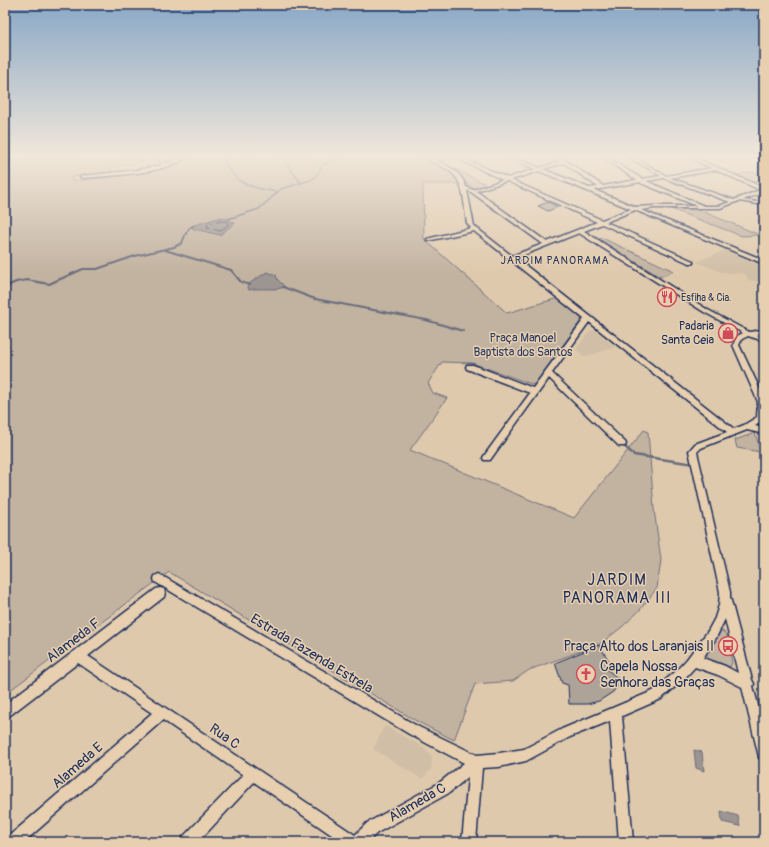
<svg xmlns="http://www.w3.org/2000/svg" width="769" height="847" font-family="Pangolin,sans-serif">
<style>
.built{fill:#d0bea6}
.green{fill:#c2b2a0;stroke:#6e707f}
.water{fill:#9c9592;stroke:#686c7d}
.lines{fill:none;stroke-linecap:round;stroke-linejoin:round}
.shore{stroke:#4f5873;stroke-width:1}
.stream-far2{stroke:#686c7d;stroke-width:1.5}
.stream-far1{stroke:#686c7d;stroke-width:2}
.stream{stroke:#686c7d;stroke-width:2.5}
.building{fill:#aea398;stroke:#1b2f5e}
.minor-casing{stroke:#1b2f5e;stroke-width:3}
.tertiary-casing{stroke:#1b2f5e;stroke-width:3}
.minor{fill:#e7cfaf;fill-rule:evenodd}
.tertiary{fill:#e7cfaf;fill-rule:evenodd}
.labels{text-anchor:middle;stroke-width:3;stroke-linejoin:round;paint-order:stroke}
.far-poi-label{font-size:10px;fill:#1b2f5e;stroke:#e7cfaf;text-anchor:start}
.far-neighbourhood-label{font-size:11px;letter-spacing:1px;fill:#1b2f5e;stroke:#e7cfaf}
.poi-label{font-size:12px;fill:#1b2f5e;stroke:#e7cfaf;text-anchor:end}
.park-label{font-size:12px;fill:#2c3c65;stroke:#e7cfaf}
.near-street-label{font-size:14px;fill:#1b2f5e;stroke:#e7cfaf}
.near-poi-label{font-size:14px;fill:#1b2f5e;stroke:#e7cfaf;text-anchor:end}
.near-neighbourhood-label{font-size:16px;letter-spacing:1px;fill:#1b2f5e;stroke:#e7cfaf}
</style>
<rect width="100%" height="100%" fill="#dfc9ac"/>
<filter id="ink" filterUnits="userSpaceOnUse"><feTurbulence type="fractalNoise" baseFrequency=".025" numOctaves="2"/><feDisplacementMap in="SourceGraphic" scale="8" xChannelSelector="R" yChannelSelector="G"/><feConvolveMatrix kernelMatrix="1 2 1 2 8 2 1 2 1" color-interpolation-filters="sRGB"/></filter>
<g filter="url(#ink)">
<!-- built -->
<path class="built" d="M727 249 764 265V282L748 280 746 274 721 272 697 262Z
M591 330 596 331 615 347 584 357 576 349Z
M385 726 423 747 430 754 432 759 431 769 422 779 373 749Z"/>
<!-- green -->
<path class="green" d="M5 156H139L143 162 112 167 110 172 72 177V181C105 177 165 175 190 156H419C435 163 452 168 460 184H423L424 239 507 313 558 298 582 319 534 385 472 363 442 362 428 383 433 393 447 398 410 450 574 518 644 430 648 432 654 509 661 560 657 588 639 611 622 627 600 644 529 670 513 681 475 684 454 740 418 722 169 572 5 694Z
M455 169 487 185 473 188 466 183Z
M751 172 764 175V178L761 179 763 180 749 183 734 176Z
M671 209 699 210 760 235 742 236Z
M602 238 665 267 674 271 660 277 599 239Z
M755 433 761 452 737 448 735 440Z
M719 631H723L727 636 732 663 730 667 707 658V653Z"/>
<!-- water -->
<path class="water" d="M222 217 235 223 220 235 194 229 191 226Z
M267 272 276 275 277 279 285 287C273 291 261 287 249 290L247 285Z
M694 750 702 752 704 771 696 768Z
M721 811 738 816 740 826 722 822Z"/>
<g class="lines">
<!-- shore -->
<path class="shore" d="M223 221 227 222 228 225 220 231 207 227 208 224Z"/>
<!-- stream-far2 -->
<path class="stream-far2" d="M7 156 17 158
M88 156 91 157
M277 156 286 163 301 183
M28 157 77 156
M223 159C236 186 250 187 277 192
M228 219 259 209 281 189 311 180 318 174 322 165 343 156
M186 234 189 228 194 226"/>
<!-- stream-far1 -->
<path class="stream-far1" d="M165 250 231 270 241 282 250 285
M5 287 16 282 27 280 49 284 83 269H97L135 256 174 247 182 243 186 233
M283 287 315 299 426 320 463 331"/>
<!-- stream -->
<path class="stream" d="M622 444 634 455 694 464"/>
</g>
<!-- building -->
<path class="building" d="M548 202 558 207 548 211 538 206Z
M599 645 611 664 608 670 621 681 613 692 599 701 587 704H569L568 685 562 683 555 663Z"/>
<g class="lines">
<!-- minor casing -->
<g class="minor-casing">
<path id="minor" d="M157 156H161L165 164 183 156H188C164 175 112 175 82 178L80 177 82 176 137 170 162 165Z
M420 156C425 156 428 159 433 159 438 160 444 156 450 156L437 161C450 167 461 172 466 187L473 190 503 180 452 156H457L508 178 535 169 505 156H510L540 168 561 161 555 156H559L603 186 637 180 600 156H605L642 179 661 176 627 156H632L666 176 712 168 698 162 692 156H696L700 160 764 188V192L743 200 764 203V205L739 201 720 208H654L641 210 764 260V264L635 210 606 222 693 261V263H689L602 224 584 231 708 310 749 332 764 330V334L757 335 764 337V341L748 336 742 339 739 345 764 398V420L755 426 764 428V434L747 430 701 448 697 452 730 592V597L752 680 754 684 753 686 764 728V759L759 758 758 753 742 687 718 675 695 667 683 680 661 699 622 716 633 842H619L610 721 570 737 526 761 499 767 482 768 476 842H462L468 777 449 793 377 833 368 842H342L254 782 198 842H181L183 837 243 775 163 720 24 842H6L8 837 152 713 78 663 9 716 5 718V704L156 589 160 588 164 589 165 593 164 597 88 656 355 835 367 823 439 783 464 763 409 734 155 582 154 579 155 576 159 574 417 726 477 755 499 753 524 749 562 729 653 691 675 672 687 659 708 631 715 618 719 605 720 592 689 451 695 444 727 432 589 322 552 373 625 442 626 444 625 446H619L549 378 490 460H484L483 458 484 456 530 393 467 369 466 367 467 365H473L533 388 584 319 474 231 427 241V239L471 228 467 223C463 202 466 179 445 168 436 163 428 161 420 156ZM564 163 598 187 589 188 543 169ZM716 170 760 190 734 200 670 178ZM539 171 631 209 602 220 511 180ZM664 178 730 202 719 206H704L646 181ZM507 181 597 222 547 242 476 191ZM641 182V183L697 206H654L636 207 594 190ZM467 190 471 192 543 244 512 256 474 226ZM579 233 704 312 743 333 737 336 733 345 758 402 757 417 744 425 734 429 516 258ZM725 619 738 673 725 666 703 658 716 638Z"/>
</g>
<!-- tertiary casing -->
<g class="tertiary-casing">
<path id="tertiary" d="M753 156H764V158Z"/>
</g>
<!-- minor -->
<use href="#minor" class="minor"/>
<!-- tertiary -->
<use href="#tertiary" class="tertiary"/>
</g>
</g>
<!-- sky -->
<linearGradient id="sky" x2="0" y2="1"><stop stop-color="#89a8c6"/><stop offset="0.57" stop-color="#f1e7da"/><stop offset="1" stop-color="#f1e7da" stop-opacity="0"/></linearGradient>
<rect width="769" height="274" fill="url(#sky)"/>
<!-- icons -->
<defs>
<g id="restaurant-ring" transform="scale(1)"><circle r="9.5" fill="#e7cfaf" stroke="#d1495b" stroke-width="1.5"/><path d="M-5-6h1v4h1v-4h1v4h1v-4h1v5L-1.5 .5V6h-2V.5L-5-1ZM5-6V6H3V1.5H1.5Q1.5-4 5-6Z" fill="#d1495b"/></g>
<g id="shop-ring" transform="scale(1)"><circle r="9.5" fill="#e7cfaf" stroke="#d1495b" stroke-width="1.5"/><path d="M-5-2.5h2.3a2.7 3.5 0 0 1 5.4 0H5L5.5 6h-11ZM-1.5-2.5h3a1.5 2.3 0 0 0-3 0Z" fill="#d1495b"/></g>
<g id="bus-ring" transform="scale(1)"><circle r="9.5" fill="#e7cfaf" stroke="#d1495b" stroke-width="1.5"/><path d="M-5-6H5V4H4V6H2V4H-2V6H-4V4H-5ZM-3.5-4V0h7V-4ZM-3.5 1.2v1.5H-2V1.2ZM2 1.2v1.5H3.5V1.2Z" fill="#d1495b"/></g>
<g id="church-ring" transform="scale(1)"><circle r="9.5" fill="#e7cfaf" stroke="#d1495b" stroke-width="1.5"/><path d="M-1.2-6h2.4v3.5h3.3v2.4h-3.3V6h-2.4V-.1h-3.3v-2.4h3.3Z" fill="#d1495b"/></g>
</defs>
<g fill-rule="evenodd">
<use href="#restaurant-ring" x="667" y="297"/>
<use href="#shop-ring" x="728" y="333"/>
<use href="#bus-ring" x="728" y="646"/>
<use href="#church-ring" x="586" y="674"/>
</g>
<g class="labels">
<!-- far-poi labels -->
<g class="far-poi-label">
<text x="681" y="301">Esfiha &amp; Cia.</text>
</g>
<!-- far-neighbourhood labels -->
<g class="far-neighbourhood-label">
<text x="555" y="264">JARDIM PANORAMA</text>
</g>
<!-- poi labels -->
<g class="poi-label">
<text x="714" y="330">Padaria<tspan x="714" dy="14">Santa Ceia</tspan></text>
</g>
<!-- park labels -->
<g class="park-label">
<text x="523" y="342">Praça Manoel<tspan x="523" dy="14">Baptista dos Santos</tspan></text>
</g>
<!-- near-street labels -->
<g class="near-street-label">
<text transform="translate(73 640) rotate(-37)" y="5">Alameda F</text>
<text transform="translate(312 653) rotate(31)" y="5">Estrada Fazenda Estrela</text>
<text transform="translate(225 736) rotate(34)" y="5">Rua C</text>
<text transform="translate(77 765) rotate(-41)" y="5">Alameda E</text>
<text transform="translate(417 802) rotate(-30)" y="5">Alameda C</text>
</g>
<!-- near-poi labels -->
<g class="near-poi-label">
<text x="714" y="651">Praça Alto dos Laranjais II</text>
<text x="600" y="671" text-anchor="start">Capela Nossa<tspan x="600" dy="16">Senhora das Graças</tspan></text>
</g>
<!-- near-neighbourhood labels -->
<g class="near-neighbourhood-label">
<text x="617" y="585">JARDIM<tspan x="617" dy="18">PANORAMA III</tspan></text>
</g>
</g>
<!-- margin -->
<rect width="769" height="847" fill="none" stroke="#e7cfaf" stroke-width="20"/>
<rect x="10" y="10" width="749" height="827" fill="none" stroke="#1b2f5e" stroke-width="1.5" filter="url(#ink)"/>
</svg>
